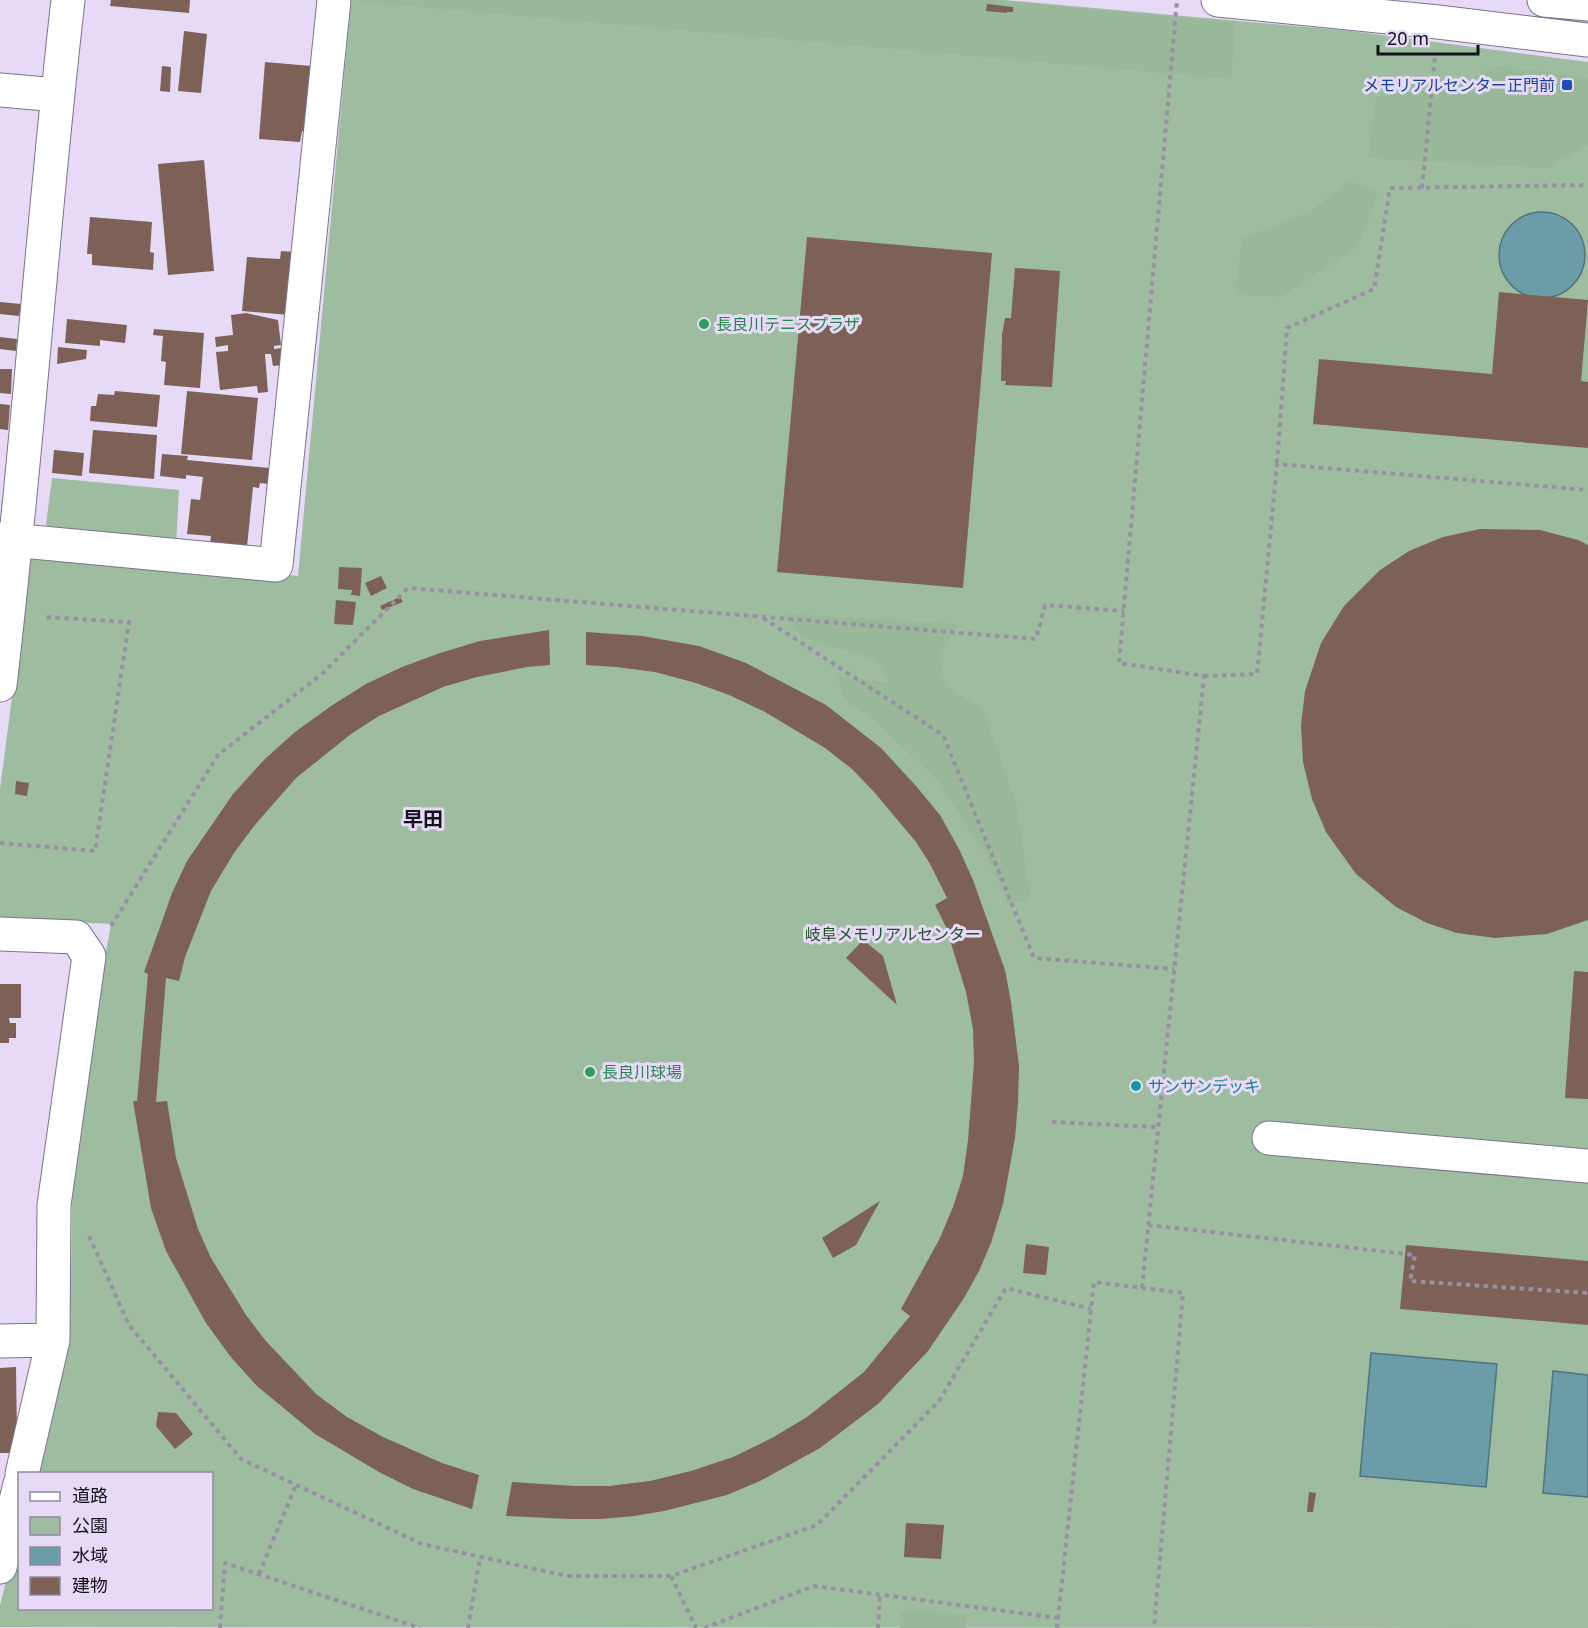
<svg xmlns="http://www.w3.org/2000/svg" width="1588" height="1628" font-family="'Noto Sans','Noto Sans JP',sans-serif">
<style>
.green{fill:#9ebc9f}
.forest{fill:#98b899}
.water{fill:#6a9da8;stroke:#50737d;stroke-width:1.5}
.building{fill:#7d6157}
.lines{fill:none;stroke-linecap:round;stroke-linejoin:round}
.minor-casing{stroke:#7e738c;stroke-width:35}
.path{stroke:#9990a5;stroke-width:4;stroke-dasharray:4.5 4.5;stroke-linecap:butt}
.minor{stroke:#fff;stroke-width:33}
.transit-dot{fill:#1a4fb4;stroke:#e6daf6;stroke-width:2}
.leisure-dot{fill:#2e9e5b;stroke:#e6daf6;stroke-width:2}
.culture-dot{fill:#0f9aa8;stroke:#e6daf6;stroke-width:2}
.labels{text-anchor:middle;stroke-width:6;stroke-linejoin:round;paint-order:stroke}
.transit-label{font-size:16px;fill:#164399;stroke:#e6daf6;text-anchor:end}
.leisure-label{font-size:16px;fill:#27864d;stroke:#e6daf6;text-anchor:start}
.park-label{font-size:16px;fill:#215127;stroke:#e6daf6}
.culture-label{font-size:16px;fill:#0d838f;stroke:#e6daf6;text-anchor:start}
.quarter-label{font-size:20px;font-weight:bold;fill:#15111a;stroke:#e6daf6}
</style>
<rect width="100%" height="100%" fill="#e6daf6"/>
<!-- green -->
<path class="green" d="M351 0H1004L1351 31 1588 62V1628L0 1627V1605L19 1533 20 1608H212V1474L35 1473 66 1360 71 1282 73 1139 111 924 0 918V789L30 560 56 555 298 576Z
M52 478 179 490 176 546 54 535 46 525Z"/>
<!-- forest -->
<path class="forest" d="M364 0H992L1235 23 1231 79 364 2Z
M1497 66 1588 78V145L1548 168 1368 158 1376 97 1459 85Z
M1350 181 1378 193 1358 246 1281 297 1235 294 1242 239 1310 212Z
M785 614 957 624 939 656 945 686 982 708 1017 806 1030 900 1008 903 988 859 940 783 876 721 844 699 837 676 890 683 877 660 802 637Z
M901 1611 967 1614 966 1628H900Z"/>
<!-- water -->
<path class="water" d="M1499 255a43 43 0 1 1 86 0a43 43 0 1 1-86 0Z
M1371 1353 1497 1364 1486 1487 1360 1476Z
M1553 1371 1588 1375V1497L1543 1493Z"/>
<!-- building -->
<path class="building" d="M111 0H190L189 13 110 6Z
M987 4 1013 7V12H1007V13L986 11Z
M184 31 207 34 201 93 178 91Z
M265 62 311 66 309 78H314L309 132 302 131 300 142 259 139Z
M162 66 171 67 170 92 160 91Z
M204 160 214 271 168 275 158 164Z
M90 217 152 222 150 252 154 253 153 270 92 265V254H87Z
M807 237 992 253 963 588 777 572Z
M281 251 296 252 289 315 242 311 247 257 280 259Z
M1015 268 1060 271 1052 387 1005 385 1006 381H1001L1002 335 1005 318H1011Z
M1499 292 1588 300 1581 381 1588 382V448L1313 424 1319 359 1492 374Z
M0 302 21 304 19 316 0 314Z
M246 313 278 320 281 345 274 346V349L291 347 293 364 273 366 271 354H265L268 392 258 393 257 386 220 390 216 352 228 351V345L216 347 215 337 233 335 231 315Z
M67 319 127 325 125 343 100 340V346L65 343Z
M154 329 204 333 200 388 164 385 166 362 161 361 163 336 153 335Z
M0 337 17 339 16 351 0 349Z
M58 347 87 350 86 359 57 364Z
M0 369H12L11 394 0 393Z
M115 391 160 395 157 427 90 421 91 406H96L98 394 114 395Z
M187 391 258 398 252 460 181 454Z
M0 404 10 405 8 430 0 429Z
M93 430 157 435 154 479 89 473Z
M54 450 84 453 82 476 52 473Z
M162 454 188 456 187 460 279 469 277 485 260 483 259 488 253 487 247 547 210 543 211 536 187 534 191 499 200 500 203 477 186 475V479L160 476Z
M1480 529 1540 530 1578 540 1588 545V920L1547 934 1495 938 1457 933 1427 923 1396 907 1356 874 1326 832 1312 799 1303 762 1301 725 1305 691 1321 643 1344 606 1380 570 1409 551 1443 537Z
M339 567 362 568 360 596 351 595 352 590 338 589Z
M381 576 387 588 371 596 365 583Z
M400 597 403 602 382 610 380 606Z
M336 600 356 602 353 625 334 624Z
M549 630 550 665 527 667 477 677 443 687 379 716 351 734 296 778 254 826 234 853 211 891 185 957 179 981 166 978 156 1102 167 1101 176 1158 198 1229 211 1258 246 1315 265 1340 316 1394 347 1417 383 1437 442 1463 479 1475 472 1509 413 1489 379 1472 315 1434 257 1386 230 1356 206 1323 166 1251 151 1208 133 1101H137L148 974 144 972 172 893 187 861 233 794 264 760 295 732 331 706 366 684 402 667 440 653 480 641Z
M586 632 642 636 699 646 746 663 826 705 881 748 916 786 940 815 959 849 973 880 1005 970 1011 1002 1019 1066 1018 1103 1015 1138 1003 1204 991 1243 979 1271 964 1298 928 1351 878 1404 820 1448 760 1481 727 1495 664 1511 634 1516 602 1519H568L506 1516 512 1482 574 1486H609L650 1481 691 1471 733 1457 772 1438 807 1417 864 1372 910 1316 901 1309 939 1240 953 1207 963 1176 968 1140 974 1063 973 1029 966 992 946 927 935 905 947 898 930 864 916 842 875 793 852 769 825 748 765 712 729 695 696 683 655 672 616 667 586 665Z
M16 781 29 783 27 796 15 794Z
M863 940 883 956 897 1005 846 958Z
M1574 971 1588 972V1099L1565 1098Z
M0 984H21V1018H9L10 1023H16V1038H9V1043H0Z
M880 1201 856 1245 833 1258 822 1238Z
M1026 1244 1049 1247 1046 1275 1023 1273Z
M1406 1245 1588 1261V1325L1400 1309Z
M16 1367 17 1439 14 1453H0V1368Z
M158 1412 176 1413 193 1434 175 1449 156 1426Z
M1309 1492 1316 1493 1313 1512H1307Z
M906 1523 944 1525 941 1559 904 1557Z"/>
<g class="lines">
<!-- minor casing -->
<g class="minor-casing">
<path id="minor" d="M1218 0 1438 22 1588 40
M1544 0 1588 4
M0 90 57 95
M0 539 276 565 334 0
M0 685C27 457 42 228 68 0
M0 934 76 937 89 956 54 1205 53 1340 22 1474
M1269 1138 1588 1166
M0 1341 53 1340
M0 1567 20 1484"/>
</g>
<!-- path -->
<path class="path" d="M1422 188 1435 55
M1277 463 1287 328 1374 289 1390 188 1588 185
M763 618 943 735 1034 958 1174 969
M1204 676 1257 674 1277 464 1588 490
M0 843 95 851 129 622 42 617
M111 926 218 755 323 673 408 588 1036 639 1045 605 1124 611
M1052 1122 1157 1127
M1148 1225 1415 1255 1410 1281 1588 1293
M89 1236 129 1325 241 1459 422 1544 567 1576H671L817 1525 939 1401 1006 1288 1091 1309
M1142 1288 1204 676 1119 663 1177 0
M259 1574 296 1485
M671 1576 696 1628
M220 1628 225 1563 420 1628
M468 1628 480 1557
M704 1628 814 1586 1058 1618
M878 1628 880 1594
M1057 1628 1094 1282 1183 1293 1154 1628"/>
<!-- minor -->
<use href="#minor" class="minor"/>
</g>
<!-- markers -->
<rect class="transit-dot" x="1561" y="79" width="12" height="12" rx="3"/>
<g class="leisure-dot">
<circle cx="704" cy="324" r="6"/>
<circle cx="590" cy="1072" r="6"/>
</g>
<circle class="culture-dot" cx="1136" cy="1086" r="6"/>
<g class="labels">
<!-- transit labels -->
<g class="transit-label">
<text x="1555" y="91">メモリアルセンター正門前</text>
</g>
<!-- leisure labels -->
<g class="leisure-label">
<text x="716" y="330">長良川テニスプラザ</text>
<text x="602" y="1078">長良川球場</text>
</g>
<!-- park labels -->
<g class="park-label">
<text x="893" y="940">岐阜メモリアルセンター</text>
</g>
<!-- culture labels -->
<g class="culture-label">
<text x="1148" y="1092">サンサンデッキ</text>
</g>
<!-- quarter labels -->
<g class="quarter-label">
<text x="423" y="826">早田</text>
</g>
</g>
<!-- legend -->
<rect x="18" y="1472" width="195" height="138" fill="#e6daf6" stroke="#928a9e" stroke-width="1.5"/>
<rect x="30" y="1492" width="30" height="9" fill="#ffffff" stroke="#928a9e" stroke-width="1.5"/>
<text x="72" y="1502" font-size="18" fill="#15111a">道路</text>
<rect x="30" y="1517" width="30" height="18" fill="#9ebc9f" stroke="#928a9e" stroke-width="1.5"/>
<text x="72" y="1532" font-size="18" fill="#15111a">公園</text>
<rect x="30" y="1547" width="30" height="18" fill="#6a9da8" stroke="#928a9e" stroke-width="1.5"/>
<text x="72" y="1562" font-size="18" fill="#15111a">水域</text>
<rect x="30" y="1577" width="30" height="18" fill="#7d6157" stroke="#928a9e" stroke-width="1.5"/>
<text x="72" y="1592" font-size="18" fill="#15111a">建物</text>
<!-- scale -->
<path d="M1378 45v9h100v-9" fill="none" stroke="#15111a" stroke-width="3"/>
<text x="1387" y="45" font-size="18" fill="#15111a" stroke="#e6daf6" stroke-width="4.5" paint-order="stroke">20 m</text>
</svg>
